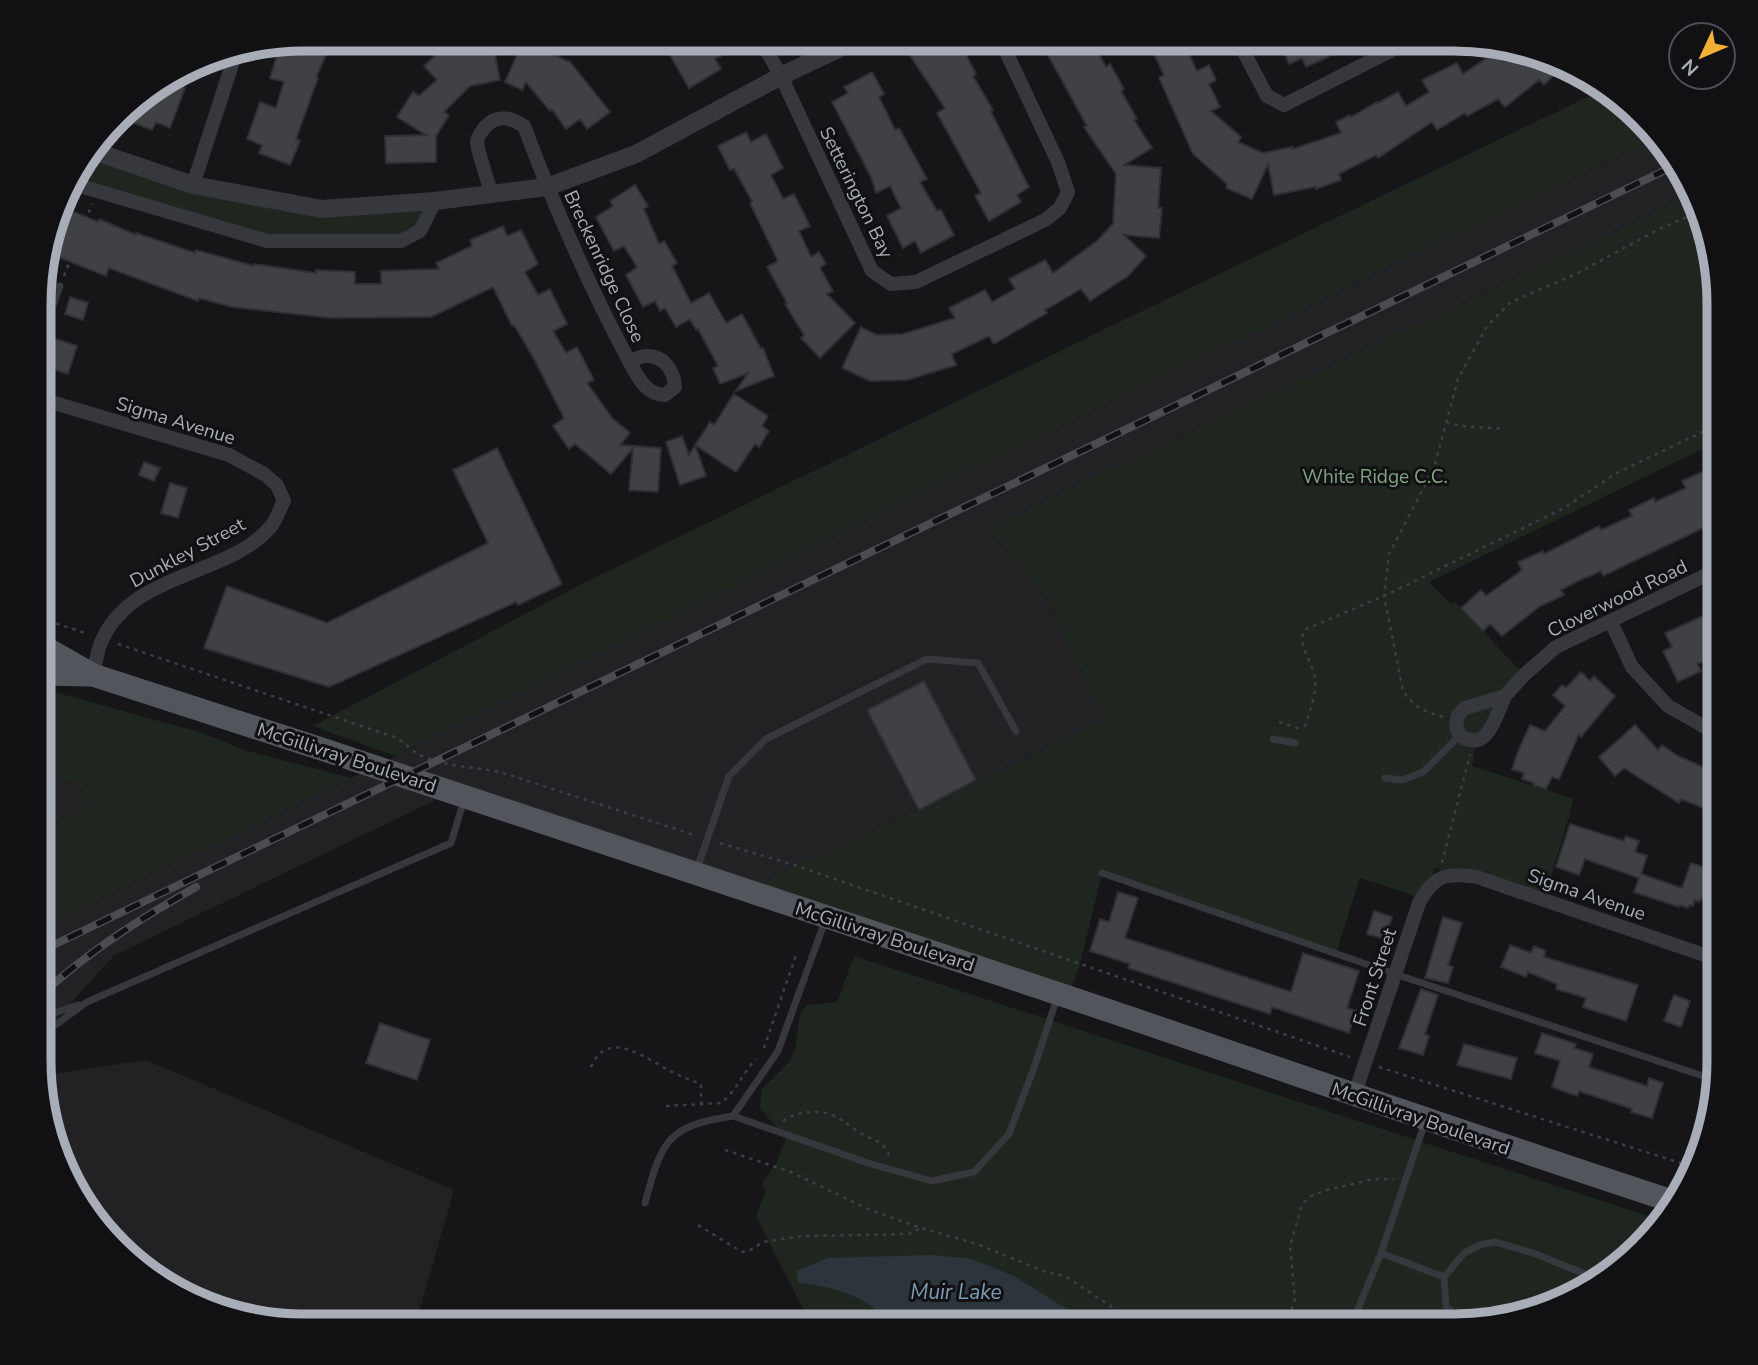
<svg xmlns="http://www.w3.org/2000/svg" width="1758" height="1365" font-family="'Nunito Sans',sans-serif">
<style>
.built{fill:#222225}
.green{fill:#1e261f}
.water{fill:#2c353c}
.building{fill:#404145;stroke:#303034;stroke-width:2}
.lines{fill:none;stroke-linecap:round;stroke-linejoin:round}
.path{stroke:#3d3f44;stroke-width:2.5;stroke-dasharray:3.5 5;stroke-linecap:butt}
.service{stroke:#37383d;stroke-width:7}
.minor{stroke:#37383d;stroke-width:14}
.tertiary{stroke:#37383d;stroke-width:18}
.primary{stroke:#53555c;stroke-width:23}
.rail-casing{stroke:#4a4c52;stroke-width:8}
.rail{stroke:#111113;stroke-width:5;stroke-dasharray:16;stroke-linecap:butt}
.labels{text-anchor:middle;stroke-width:6;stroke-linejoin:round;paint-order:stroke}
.street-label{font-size:19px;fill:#a8adb8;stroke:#111113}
.park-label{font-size:19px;fill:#7fa381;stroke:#111113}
.water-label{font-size:21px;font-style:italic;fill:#7f9bb3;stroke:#111113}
.rim{fill:none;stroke:#a8adb8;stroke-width:9}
</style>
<rect width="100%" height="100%" fill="#161618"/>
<!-- built -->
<path class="built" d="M1655 138 1692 187 1694 194 988 528 1046 596 1105 721 747 890 452 792 113 956 39 1039V927L352 778 958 475Z
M40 771 79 784 86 807 40 832Z
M146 1060 454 1190 415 1326H287L202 1306 128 1260 66 1179 39 1076Z"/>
<!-- green -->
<path class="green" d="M1604 89 1630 105 1655 138 958 475 395 756 313 726 582 584 1138 313Z
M91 150 322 209 435 201 420 231 401 241H267L70 183 74 171Z
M1694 194 1719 303V441L1429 582 1451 604 1455 601 1524 675 1477 741 1472 766 1574 799 1543 904 1435 868 1424 899 1360 878 1336 953 1102 873 1080 964 1068 997 747 890 1105 721 1046 596 988 528Z
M40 688 199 732 247 751 352 778 39 927 40 832 86 807 79 784 40 771Z
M854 956 1663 1221 1653 1237 1556 1306 1455 1326H812L756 1217 766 1190 761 1185 776 1164 786 1138 760 1108 762 1089 788 1063 795 1050 800 1013 807 1005 837 1002Z"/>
<!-- water -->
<path class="water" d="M933 1255 972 1259 1014 1276 1094 1326H886C883 1322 881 1315 878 1312 859 1293 823 1285 798 1283L797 1271 828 1258Z"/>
<!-- building -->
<path class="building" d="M303 38 327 39 323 46 329 49 316 77 318 78 296 139 300 141 290 165 259 153 262 145 247 139 260 102 276 108 284 82 270 78 281 42Z
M492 39 500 80 470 86 444 112 449 115 436 136V162L386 163 385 136 426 135 397 117 413 92 419 96 437 80 424 66 442 49Z
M656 39H718L726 53 715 59 721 69 689 88 667 50Z
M935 39H943L948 48 959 41 976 74 973 76 993 110 991 112 1029 187 1017 195 1021 202 989 221 975 196 981 193 937 113 945 108 909 54Z
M1039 39H1091L1106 67 1110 64 1124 89 1121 91 1137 119 1134 120 1152 148 1124 165 1161 168 1158 208H1162L1159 238 1124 235 1146 256 1128 276 1090 301 1081 289 1045 310 1047 313 994 344 989 336 952 354 956 365 907 380 870 381 842 368 861 327 877 335 903 334 955 318 949 308 985 290 992 302 1015 289 1009 279 1045 260 1053 273 1097 241 1113 224 1116 174 1084 127 1087 126Z
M1147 39H1204L1186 48 1197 71 1209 65 1216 80 1209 84 1220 107 1211 111 1241 137 1238 142 1263 153 1293 147V149L1341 133 1336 122 1350 115 1351 117 1377 102 1378 103 1398 92 1406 106 1429 92 1422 80 1457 63 1463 74 1496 52 1504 61 1515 49 1555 59 1563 66 1544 85 1539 80 1505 107 1498 99 1467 116 1465 113 1437 130 1432 122 1378 158 1376 155 1339 174 1341 180 1316 189 1315 187 1274 195 1268 164 1252 199 1226 188 1227 184 1193 154 1159 78 1164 75Z
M1278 39H1333L1339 52 1306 67 1302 58 1289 64Z
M523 41 570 62 610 112 587 129 580 119 566 129 552 109 550 111 526 82 522 90 505 82Z
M872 72 884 94 879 97 895 130 899 128 927 179 920 182 937 211 941 210 954 235 921 253 915 241 903 248 887 216 901 208 890 186 876 193 871 177 832 102 848 93 844 87Z
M168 82 185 88 170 128 156 122 152 130 129 121 138 99Z
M746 132 751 142 766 134 783 168 771 175 783 199 794 194 810 226 799 231 811 257 819 252 826 264 820 268 833 291 827 294 855 323 820 358 801 338 804 335 785 304 787 303 767 267 778 261 750 203 752 201 734 169 730 170 718 146Z
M635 185 648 206 644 209 659 244 664 241 677 263 672 266 691 303 709 293 726 323 742 314 761 349 763 348 774 376 736 391 748 373 720 384 713 368 718 366 698 329 696 330 690 319 676 327 665 308 660 311 655 301 643 307 626 275 637 267 624 246 614 251 596 217 613 206 610 201Z
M62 207 98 222 99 219 136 235V233L195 253 196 250 254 266V264L316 273V270L355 272V284H381V271L439 269 436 263 472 246 470 240 503 226 507 236 521 230 538 264 525 272 538 295 550 289 567 324 553 331 566 353 577 347 594 380 587 383 613 419 630 433 620 445 661 448 658 492 629 490 633 448 611 474 575 444 569 449 553 426 564 418 533 357 514 325 512 326 493 287 431 317 331 318 232 307 199 298 198 301 109 268 106 276 46 252Z
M70 297 88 303 83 320 65 314Z
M53 338 77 346 68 374 44 366Z
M734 394 768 416 762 426 769 431 759 447 755 444 736 472 695 445 706 476 680 485 666 442 682 436 689 455 710 422 714 425Z
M497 448 562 584 518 605 516 602 329 687 204 648 227 586 327 623 488 543 453 470Z
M144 462 160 468 154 481 139 475Z
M1719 470V533H1707V526L1603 576 1601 571 1576 582 1561 590 1564 595 1540 606 1502 636 1490 624 1483 631 1461 608 1481 590 1486 596 1522 570 1518 562 1543 551 1544 554 1599 526 1601 530 1632 516 1629 510 1654 498 1655 502 1686 488 1682 481 1704 471 1706 476Z
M170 483 187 488 178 518 161 513Z
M1719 609V654L1697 664 1701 671 1678 682 1663 651 1672 647 1665 633Z
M1581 672 1590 681 1594 676 1615 696 1581 737 1579 734 1559 779 1552 777 1546 789 1533 785 1534 783 1522 779 1524 773 1512 769 1519 749 1530 725 1545 731 1565 706 1553 695 1562 685 1566 688Z
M924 681 976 780 919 810 867 710Z
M1635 725 1658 750 1662 745 1678 756 1719 774V814L1681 799 1679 803 1624 768 1615 776 1599 757Z
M1570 824 1624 841 1626 836 1639 841 1635 852 1647 856 1641 874 1670 884 1682 888 1691 863 1717 872 1719 905 1700 899 1699 902 1695 900 1693 906 1689 905 1688 908 1680 905 1679 907 1634 892 1639 878 1585 859 1579 875 1556 867Z
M1118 892 1138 898 1125 938 1169 952 1291 992 1303 953 1359 971 1347 1008 1356 1011 1349 1033 1272 1007 1270 1014 1128 968 1130 964 1090 951 1100 919 1109 922Z
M1374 911 1392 917 1385 939 1367 934Z
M1443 917 1462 923 1448 965 1453 967 1448 983 1425 978Z
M1510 945 1531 953 1534 946 1546 951 1544 957 1638 985 1626 1021 1583 1007 1586 998 1556 989 1557 984 1528 972 1526 977 1501 967Z
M1421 989 1438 995 1425 1034 1429 1036 1423 1055 1399 1048Z
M1674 995 1690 1001 1681 1027 1664 1021Z
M380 1023 430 1040 417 1080 366 1063Z
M1542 1033 1576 1044 1574 1048 1593 1054 1589 1067 1647 1086 1649 1078 1663 1083 1652 1118 1631 1112 1632 1109 1579 1091 1577 1096 1552 1087 1560 1061 1535 1053Z
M1464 1044 1517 1058 1511 1079 1457 1065Z"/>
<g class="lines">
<!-- path -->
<path class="path" d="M64 276 92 204
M1446 422 1461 426 1505 429
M40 618 88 634
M118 644 397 738C405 743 412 751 420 755 446 768 476 766 503 773L697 836
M1443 717C1426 712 1414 707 1403 691L1384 596 1389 554 1434 468 1458 379 1487 326 1511 302 1578 273 1657 230 1698 212
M1279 722 1300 729
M1305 727C1309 712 1317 694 1315 678 1312 661 1298 646 1304 630L1384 596 1564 508 1615 474 1719 424
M720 843 797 866 1350 1057
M1442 863 1470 754
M764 1048 797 952
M591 1067C607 1027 647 1059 670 1071 680 1076 690 1080 701 1084V1105
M1379 1067 1696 1168
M666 1106 721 1103C736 1091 743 1073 756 1059
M783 1121C796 1111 820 1109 835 1116 845 1121 853 1129 862 1134 875 1141 886 1142 890 1158
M725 1150 791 1172 870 1210 921 1228 977 1244 1046 1272 1065 1276 1141 1326
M698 1225 742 1252 749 1251 763 1242 802 1236 909 1234 921 1228
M1286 1326 1295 1299 1290 1246 1302 1205 1311 1196 1327 1190 1374 1179H1394"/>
<!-- service -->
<path class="service" d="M41 339 60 286
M1273 739 1295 743
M1385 778 1402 780 1423 772 1460 735
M697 869 729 776 766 739 927 659 978 663 1016 731
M1102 873 1395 974 1718 1081
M39 1018 78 1005
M39 1037 87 1002 451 843 464 800
M733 1116 871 1164 932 1181 974 1172 1009 1134 1035 1065 1057 998
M1425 1122 1381 1253 1444 1277
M645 1203C662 1140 667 1126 733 1116L778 1051 825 921
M1464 1325 1446 1306 1444 1277 1464 1253 1480 1245 1495 1242 1533 1253 1595 1278
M1351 1326 1381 1253"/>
<!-- minor -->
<path class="minor" d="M760 39 781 76 872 271 891 284 916 282 1045 220 1060 208 1068 192 1058 162 1000 39
M1237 39 1267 96 1284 105 1414 39
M70 183 267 241H401L420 231 435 201
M193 185 237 49
M492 195C489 184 477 150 477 142 477 137 482 131 485 127 497 114 510 117 524 126 554 206 589 286 629 361 634 360 641 356 646 356 664 355 674 371 675 387L665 395C645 394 638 377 629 361
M41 399 229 455 264 474 277 485 284 501C280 508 277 518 272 525 230 577 136 570 103 638 97 649 96 663 93 675
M1611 622 1632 667 1668 706 1719 735
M1505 696 1524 675 1556 647 1719 569
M1505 696C1498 711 1489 748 1467 739 1460 737 1458 733 1456 726L1458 715 1465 708Z
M1354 1096 1419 903C1434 875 1447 872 1477 877L1719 960"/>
<!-- tertiary -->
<path class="tertiary" d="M91 150 193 185 322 209 435 201 547 187 636 154 781 76 859 39"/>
<!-- primary -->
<path class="primary" d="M40 647 51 651 93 675C420 780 746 889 1071 998 1273 1066 1473 1136 1675 1202
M40 674 90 675"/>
<!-- rail casing -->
<g class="rail-casing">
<path id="rail" d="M39 952 1676 165
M39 997C87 952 140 919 196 887"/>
</g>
<!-- rail -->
<use href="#rail" class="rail"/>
</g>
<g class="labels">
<!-- street labels -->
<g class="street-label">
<text transform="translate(857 192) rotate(64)" y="7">Setterington Bay</text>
<text transform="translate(605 266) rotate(65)" y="7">Breckenridge Close</text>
<text transform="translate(176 420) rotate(17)" y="7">Sigma Avenue</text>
<text transform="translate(187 552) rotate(-28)" y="7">Dunkley Street</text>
<text transform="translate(1617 598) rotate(-26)" y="7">Cloverwood Road</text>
<text transform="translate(347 757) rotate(18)" y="7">McGillivray Boulevard</text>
<text transform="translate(1587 894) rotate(19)" y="7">Sigma Avenue</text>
<text transform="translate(885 936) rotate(18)" y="7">McGillivray Boulevard</text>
<text transform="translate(1374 977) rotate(-72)" y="7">Front Street</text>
<text transform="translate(1421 1118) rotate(19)" y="7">McGillivray Boulevard</text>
</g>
<!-- park labels -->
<g class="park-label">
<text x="1375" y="483">White Ridge C.C.</text>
</g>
<!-- water labels -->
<g class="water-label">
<text x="956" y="1299">Muir Lake</text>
</g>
</g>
<!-- crop -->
<path d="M0 0H1758V1365H0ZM304 51H1454A253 253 0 0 1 1707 304V1061A253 253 0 0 1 1454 1314H304A253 253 0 0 1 51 1061V304A253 253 0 0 1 304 51Z" fill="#111113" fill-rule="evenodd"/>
<path class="rim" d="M304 51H1454A253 253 0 0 1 1707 304V1061A253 253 0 0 1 1454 1314H304A253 253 0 0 1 51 1061V304A253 253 0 0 1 304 51Z"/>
<!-- north arrow -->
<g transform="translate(1702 56) rotate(226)"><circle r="33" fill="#111113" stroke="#4d4f55" stroke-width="2"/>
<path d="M0-5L12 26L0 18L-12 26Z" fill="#f2b134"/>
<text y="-10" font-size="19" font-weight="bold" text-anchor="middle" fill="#a8adb8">N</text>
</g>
</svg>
